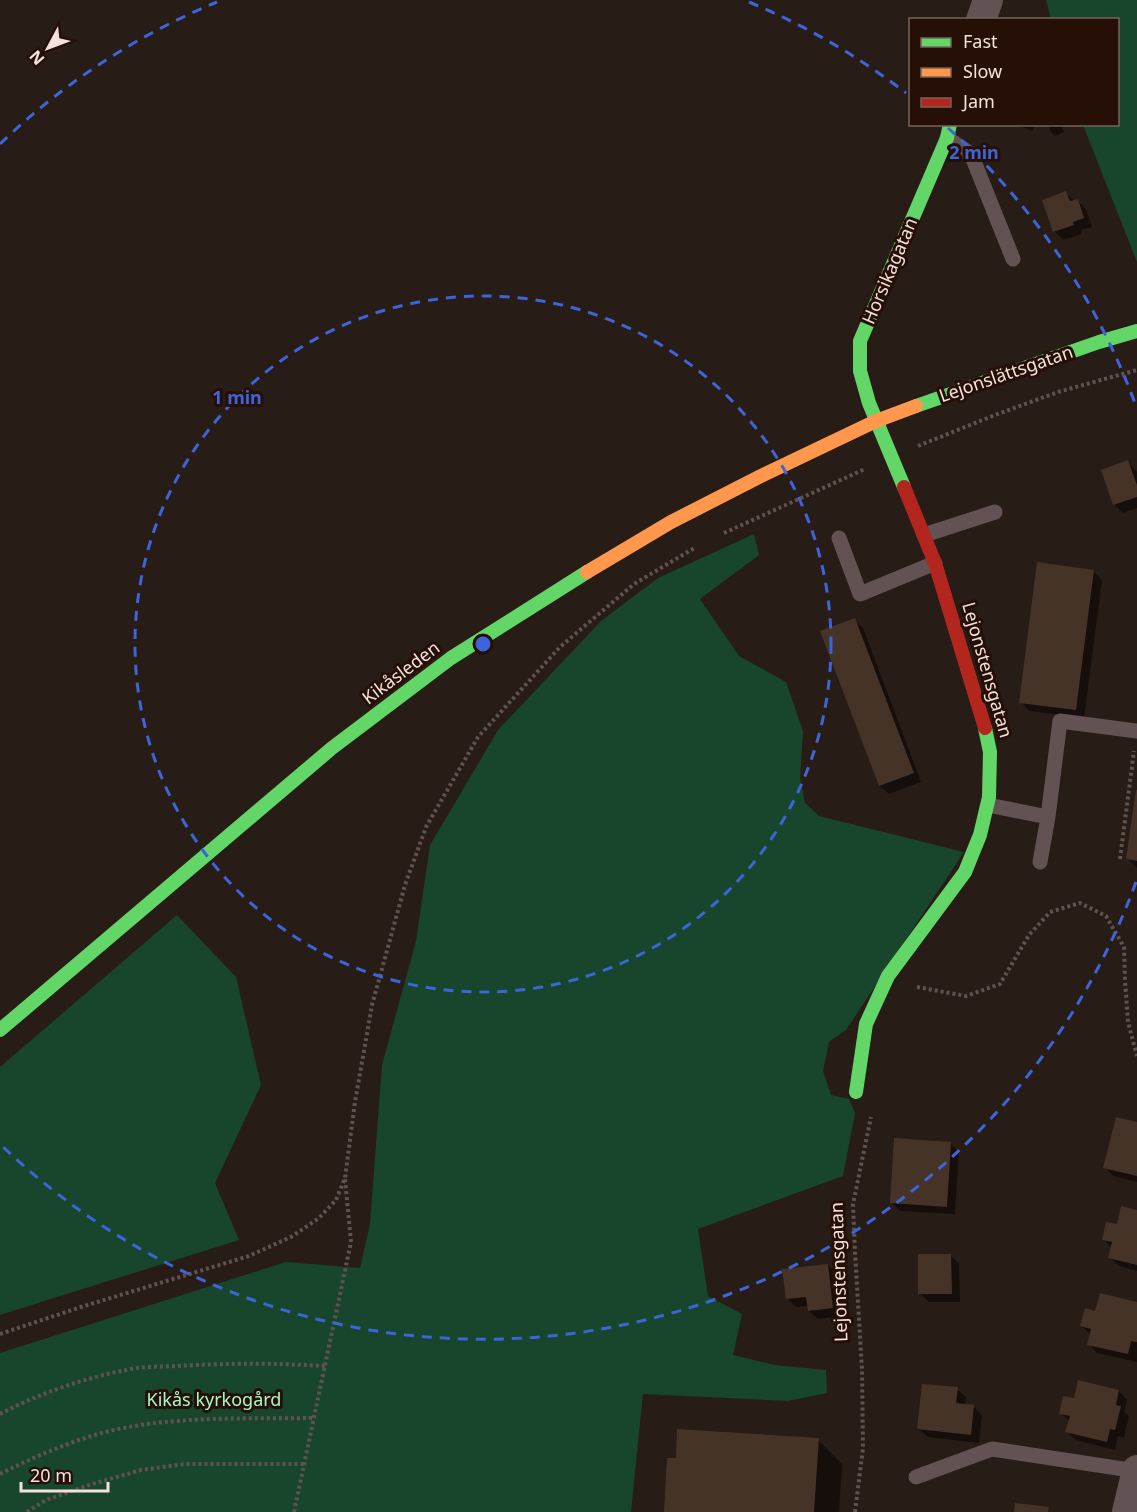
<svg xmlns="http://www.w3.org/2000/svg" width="1137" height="1512" font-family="'Noto Sans',sans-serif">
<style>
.green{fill:#17462c}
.shadow{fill:#0007}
.building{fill:#453328}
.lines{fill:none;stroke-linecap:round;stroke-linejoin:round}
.path{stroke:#615252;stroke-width:4;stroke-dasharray:3 3;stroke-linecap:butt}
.lane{stroke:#635253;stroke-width:15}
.street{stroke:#635253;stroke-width:30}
.fast{stroke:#63d668;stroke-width:14}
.slow{stroke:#ff974d;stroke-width:14}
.jam{stroke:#b3261e;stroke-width:14}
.ring{fill:none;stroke:#3d64d9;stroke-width:3;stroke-dasharray:10 8}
.labels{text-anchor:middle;stroke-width:6;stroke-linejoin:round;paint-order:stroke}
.street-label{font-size:18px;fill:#f3e2dc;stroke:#250f06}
.park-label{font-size:18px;fill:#a5fbc6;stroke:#250f06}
.centre{fill:#3d64d9;stroke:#250f06;stroke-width:3}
.ring-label{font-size:18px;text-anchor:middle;font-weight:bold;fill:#3d64d9;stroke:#250f06;stroke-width:6;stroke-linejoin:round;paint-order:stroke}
</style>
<rect width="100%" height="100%" fill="#281c16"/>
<!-- green -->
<path class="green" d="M1046 0H1137V262L1083 125 1118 124V20L1051 19Z
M754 534 759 555 700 599 739 656 786 682 803 731 800 778 805 803 819 816 964 852 846 1030 829 1042 823 1071 831 1095 849 1099 855 1113 843 1176 698 1229 708 1296 742 1314 733 1355 775 1365 826 1370 827 1393 788 1401 643 1394 631 1512H0V1353L286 1262 360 1268 370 1224 382 1065 416 941 430 845 498 730 601 621 658 578Z
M177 915 236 977 261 1085 215 1183 239 1240 0 1315V1067Z"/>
<!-- shadow -->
<path class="shadow" d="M1015 124H1035L1033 131Z
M1048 124H1061L1064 132 1055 136 1051 132Z
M1066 193 1074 201 1077 200 1086 209 1092 227 1081 230 1082 234 1063 240 1055 232 1044 200Z
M1128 462 1137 472V508L1123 513 1114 504Z
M1093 571 1102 580 1084 718 1029 711 1021 702Z
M854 620 863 628 921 782 889 794 880 786 822 632Z
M1137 791V868L1128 859Z
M1137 1123V1182L1113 1176 1105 1167Z
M950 1143 959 1152 955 1214 900 1211 891 1202Z
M1137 1212V1271L1119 1266 1110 1258 1112 1248 1103 1239Z
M951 1256 959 1264 960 1302H929L920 1293Z
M828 1265 836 1274 841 1316 818 1319 809 1311V1306L796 1307 787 1298Z
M1137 1303V1362L1097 1353 1089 1344 1091 1335 1082 1326Z
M957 1389 966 1397 965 1405 973 1406 982 1415 979 1443 928 1437 919 1429Z
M1119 1391 1127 1400 1124 1412 1129 1416 1124 1438 1118 1436 1115 1450 1076 1440 1067 1432 1070 1422 1061 1413 1075 1400Z
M818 1440 842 1464 839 1512H665L677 1460Z"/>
<!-- building -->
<path class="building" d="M1066 191 1070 201 1078 199 1084 218 1073 222 1074 225 1053 232 1042 200Z
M1128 460 1137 485V497L1113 505 1101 470Z
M1037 562 1094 570 1076 710 1019 703Z
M855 618 914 773 879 786 820 631Z
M1136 790H1137V861L1126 859Z
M1116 1117 1137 1122V1176L1103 1168Z
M894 1138 951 1142 947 1207 890 1203Z
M1121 1206 1137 1210V1265L1108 1258 1112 1242 1102 1240 1106 1222 1117 1224Z
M918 1254H951L952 1294H918Z
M828 1264 833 1308 808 1311 806 1297 786 1299 782 1269Z
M1100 1293 1137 1302V1342L1131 1341 1128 1354 1087 1345 1091 1329 1080 1326 1085 1308 1095 1311Z
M1078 1380 1119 1390 1116 1405 1121 1406 1115 1430 1110 1429 1107 1442 1065 1432 1070 1416 1059 1414 1063 1396 1074 1398Z
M922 1384 958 1387 956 1403 974 1405 971 1435 917 1429Z
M677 1429 819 1438 814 1512H664L667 1458H676Z
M1015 1503 1049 1507 1048 1512H1014Z"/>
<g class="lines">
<!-- path -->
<path class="path" d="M918 446 995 415 1058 392 1137 370
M724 533 865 469
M1120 859 1134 751
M917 987 966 996 1000 984 1029 935 1050 912 1080 903 1106 916 1124 947 1125 980 1128 1022 1137 1056
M0 1334 81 1307 249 1256 291 1237 319 1218 336 1200 345 1178 355 1102 372 1005 405 885 426 827 478 737 560 647 634 584 696 547
M0 1414C38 1394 84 1378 126 1370 142 1366 160 1367 177 1366 226 1363 275 1363 325 1366
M0 1474C32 1458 64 1444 98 1434 166 1415 243 1419 314 1418
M27 1512 46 1500 89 1485 141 1470 185 1464H304
M294 1512 351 1242 345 1179
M855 1512 863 1448 862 1369 855 1253 853 1204 871 1117"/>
<!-- lane -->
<path class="lane" d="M947 138 971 154 1013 259
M924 535 995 512
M839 538 860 594 935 563
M988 805 1048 817 1040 862
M1048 817 1060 721 1137 731
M916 1477 992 1449 1137 1471"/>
<!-- street -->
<path class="street" d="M981 20 988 0
M1127 1512 1137 1470"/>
<!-- fast -->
<path class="fast" d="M916 406 1099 342 1137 331
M904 487 869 403 860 371V341L947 138 950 124
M0 1030 332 748 451 658 587 572
M856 1092 866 1024 888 976 965 872 980 835 989 797 990 752 985 728"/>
<!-- slow -->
<path class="slow" d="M587 572 671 522 761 476 876 421 916 406"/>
<!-- jam -->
<path class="jam" d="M904 487 935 563 985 728"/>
</g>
<!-- distance rings -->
<g class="ring">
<circle cx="483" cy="644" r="348"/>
<path d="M1136 882A695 695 0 0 1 0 1144M0 144A695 695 0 0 1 217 2M749 2A695 695 0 0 1 906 93M948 128A695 695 0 0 1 1136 406"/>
</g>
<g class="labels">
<!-- street labels -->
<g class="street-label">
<text transform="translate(890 271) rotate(-67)" y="6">Horsikagatan</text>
<text transform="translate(1006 374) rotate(-19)" y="6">Lejonslättsgatan</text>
<text transform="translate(987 670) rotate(74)" y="6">Lejonstensgatan</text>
<text transform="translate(401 673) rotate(-37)" y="6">Kikåsleden</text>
<text transform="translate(839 1272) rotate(-92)" y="6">Lejonstensgatan</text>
</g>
<!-- park labels -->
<g class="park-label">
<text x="214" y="1406">Kikås kyrkogård</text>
</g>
</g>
<circle cx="483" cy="644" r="9" class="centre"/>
<g class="ring-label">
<text x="974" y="159">2 min</text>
<text x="237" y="404">1 min</text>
</g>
<!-- legend -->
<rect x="909" y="18" width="210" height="108" fill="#250f06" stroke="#77635c" stroke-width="1.5"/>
<rect x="921" y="38" width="30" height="9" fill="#63d668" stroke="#77635c" stroke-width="1.5"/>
<text x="963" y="48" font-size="18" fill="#f3e2dc">Fast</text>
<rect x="921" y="68" width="30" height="9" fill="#ff974d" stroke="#77635c" stroke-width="1.5"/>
<text x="963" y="78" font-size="18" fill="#f3e2dc">Slow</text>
<rect x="921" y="98" width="30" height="9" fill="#b3261e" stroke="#77635c" stroke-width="1.5"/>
<text x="963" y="108" font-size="18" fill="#f3e2dc">Jam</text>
<!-- north arrow -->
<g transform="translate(48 48) rotate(229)" stroke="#250f06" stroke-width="4.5" paint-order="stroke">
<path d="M0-4.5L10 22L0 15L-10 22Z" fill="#f3e2dc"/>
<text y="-9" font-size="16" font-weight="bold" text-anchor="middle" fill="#f3e2dc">N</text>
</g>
<!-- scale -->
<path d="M21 1482v9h87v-9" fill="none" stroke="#f3e2dc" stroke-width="3"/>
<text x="30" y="1482" font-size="18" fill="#f3e2dc" stroke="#250f06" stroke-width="4.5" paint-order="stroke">20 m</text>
</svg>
